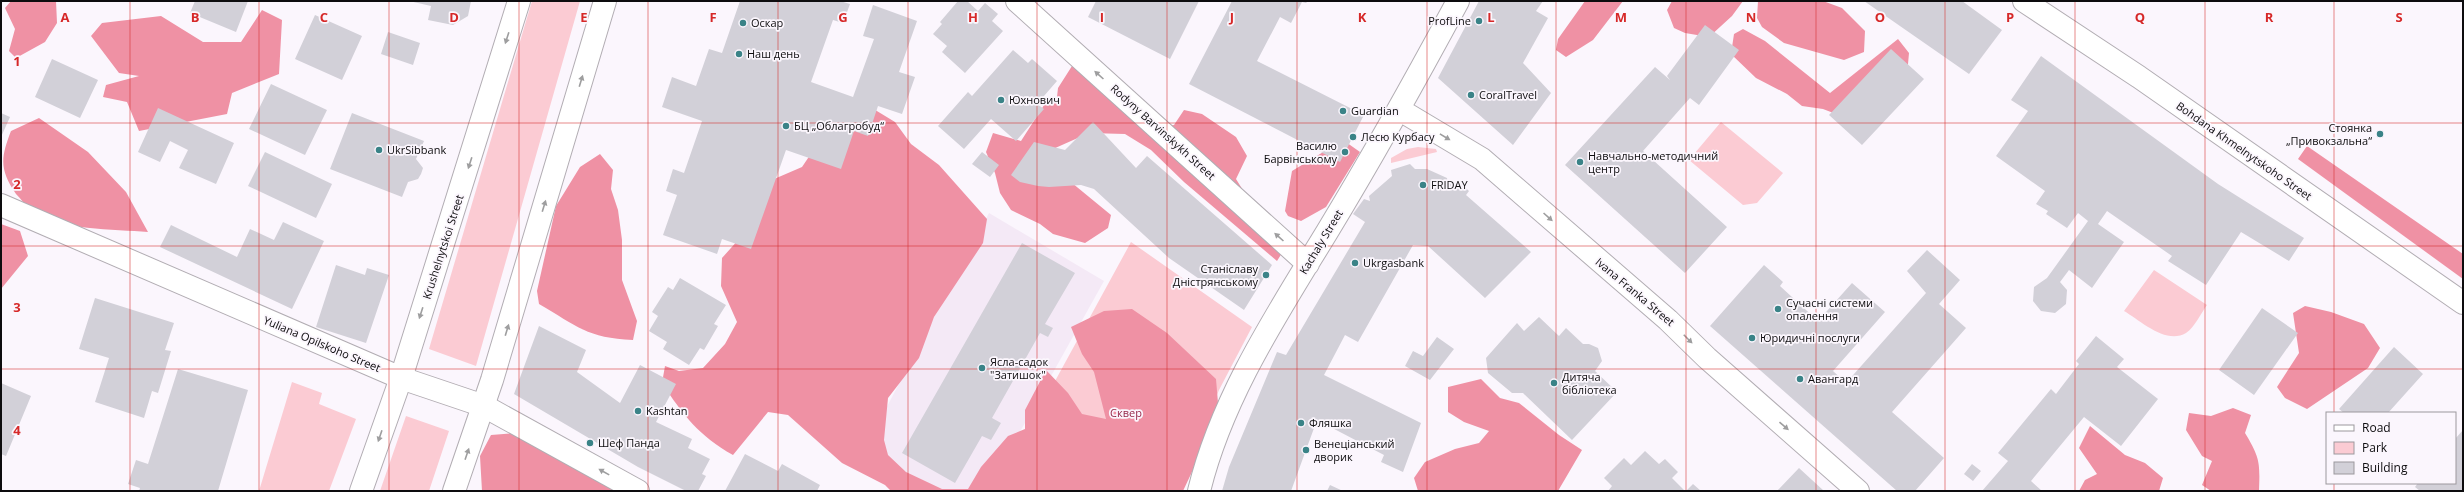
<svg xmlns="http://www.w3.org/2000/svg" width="2464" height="492" font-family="'Open Sans',sans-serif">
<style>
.built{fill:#f4e9f6}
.green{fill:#fbcbd3}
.forest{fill:#ef91a4}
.building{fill:#d2d0d8}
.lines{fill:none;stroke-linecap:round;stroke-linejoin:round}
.minor-casing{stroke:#b2adb3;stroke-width:24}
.major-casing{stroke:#b2adb3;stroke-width:24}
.minor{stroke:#fff;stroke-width:22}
.major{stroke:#fff;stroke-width:22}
.oneway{fill:#9e9e9f}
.grid{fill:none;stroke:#d62828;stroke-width:1;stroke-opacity:0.55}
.poi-dot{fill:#3a8387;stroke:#fbf6fd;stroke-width:1.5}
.labels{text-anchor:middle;stroke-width:3.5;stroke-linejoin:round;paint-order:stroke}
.poi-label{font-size:11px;fill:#0d0c0e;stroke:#fbf6fd;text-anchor:start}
.street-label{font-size:11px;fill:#0d0c0e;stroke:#fbf6fd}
.park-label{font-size:11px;fill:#96284a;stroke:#fbf6fd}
.grid-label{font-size:13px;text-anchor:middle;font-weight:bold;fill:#d62828;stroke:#fbf6fd;stroke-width:3.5;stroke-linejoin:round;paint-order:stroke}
</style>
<rect width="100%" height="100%" fill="#fbf6fd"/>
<!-- built -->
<path class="built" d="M989 213 1104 281 987 491H930L862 454Z"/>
<!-- green -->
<path class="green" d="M532 1H580L476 366 429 349Z
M1721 122 1783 173 1757 203 1743 205 1689 160Z
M1418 147 1436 149 1437 152 1391 163V158L1407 149Z
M1131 242 1252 327 1219 390 1193 453 995 491Z
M2154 270 2207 305C2201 313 2195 327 2186 333 2166 345 2141 321 2124 311Z
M292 382 322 393 319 404 356 419 329 491H259Z
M406 416 449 431 429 491H380Z"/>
<!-- forest -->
<path class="forest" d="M11 1H56L57 23 45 42 16 58 9 51 15 29 5 8Z
M1585 1H1623L1593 40 1566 57 1556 50 1558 39Z
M1672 1H1743L1732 16 1709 37 1685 33 1674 28 1667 10Z
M1758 1H1823L1842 8 1865 31 1864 52 1844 60 1784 43 1762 27 1757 18Z
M262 10 282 20 279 74 232 93 227 114 139 131 127 102 103 97 106 85 139 76 119 73 91 36 102 23 161 16 203 42H241Z
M1743 29 1765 41 1830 93 1898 39 1909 53 1906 86 1849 119 1823 109 1802 106 1787 94 1756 78 1731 54 1734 34Z
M1072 66 1090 75 1148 129 1174 125 1184 110 1202 114 1236 137 1247 156 1236 179 1282 253 1277 261 1184 182 1151 150 1125 134 1089 133 1053 149 1055 169 1111 215 1108 228 1085 243 1053 234 1040 224 1011 210 1000 193 995 173 986 152 993 133 1021 141 1046 102 1057 97 1058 88Z
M867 105 895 122 911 144 939 165 987 219 983 243 934 317 919 358 888 398 884 440 888 455 906 472 942 489H968L981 467 1008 436 1025 429V410L1046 370 1068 393 1082 414 1106 419 1094 372 1082 354 1071 327 1104 311 1132 309 1167 333 1216 379 1218 403 1206 442 1183 491H891L885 485 842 463 788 415 768 412 733 455C699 436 683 415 662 383L665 366 679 371 703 368 725 344 737 322 721 286 722 258 748 229 758 186 802 167 831 124Z
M39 118 88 152 126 192 148 232C114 229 59 231 31 210 26 206 21 199 16 194 0 170 0 159 11 131Z
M1343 140 1360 152 1326 207 1301 221 1288 216 1285 211 1292 171Z
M2307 146 2463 254V279L2298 159Z
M600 154 613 170 611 189 618 210 622 240V280L637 321 633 340C587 338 577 326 539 304L537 291 556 206 580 167Z
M1 224 20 231 28 256 1 289Z
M2305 306 2331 312 2364 324 2380 348 2368 368 2307 409 2285 398 2277 387 2299 353 2293 313Z
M1481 379 1500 398 1519 403 1559 435 1582 450 1558 491H1418L1414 478 1425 462 1455 449 1479 443 1489 431 1464 422 1448 412V387Z
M2233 408 2251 415 2245 433C2260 458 2260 462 2259 491H2211L2202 485 2212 461 2202 456 2186 430 2189 413 2211 416Z
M2090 426 2125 455 2145 463 2163 478 2159 491H2079L2085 480 2097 474 2079 448Z
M527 432 602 475 612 491H482L480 456 491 435Z"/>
<!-- building -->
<path class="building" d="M195 1H248L236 32 190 13Z
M409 1H471L468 16 453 25 428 20 431 6Z
M740 1H840L850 4 843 23 833 20 811 82 853 97 874 39 863 36 873 5 917 21 899 72 915 77 902 114 878 106 868 136 854 131 841 169 786 150 751 249 722 239 717 254 663 235 677 195 666 191 673 169 684 173 702 121 662 107 672 77 696 86 709 49 722 53Z
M958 1H967L978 11 985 3 998 14 992 21 1003 31 965 73 942 52 947 46 933 34 942 24 940 22Z
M1096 1H1199L1170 59 1088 17Z
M1232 1H1308L1306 3 1302 2 1291 23 1280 17 1257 61 1364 115 1340 162 1189 84Z
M1479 1H1543L1536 11 1548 18 1523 63 1551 93 1513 145 1438 78Z
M1864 1H1962L2002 30 1969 74Z
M315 15 362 36 342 80 295 59Z
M1705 25 1739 50 1699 105 1690 98 1643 151 1727 227 1685 273 1565 165 1655 67 1670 80 1667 76Z
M388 32 420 43 413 65 381 54Z
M1891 49 1924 79 1862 145 1829 115Z
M1013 50 1028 63 1032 59 1057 81 1037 104 1044 109 1016 141 991 119 964 149 938 126 968 92 972 96Z
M2041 56 2218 184 2304 238 2289 261 2241 232 2206 285 2168 261 2172 256 2107 211 2098 224 2124 242 2092 288 2069 270 2060 282 2067 290 2066 304 2055 313 2041 311 2033 301 2034 287 2047 278 2088 221 2078 213 2067 228 2046 214 2048 211 2036 204 2045 191 1996 156 2028 111 2011 100Z
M52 59 98 80 80 118 35 97Z
M271 84 327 110 305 155 249 129Z
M158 108 234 143 216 184 179 168 188 150 170 141 160 162 138 152Z
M1 113 10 117 1 137Z
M352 113 424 141 416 159 423 168 421 174 418 179 408 182 402 197 330 169Z
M1093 122 1136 168 1147 156 1272 265 1244 310 1169 258 1094 189 1081 185 1049 187 1038 186 1020 182 1011 175 1034 142 1065 150Z
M265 152 332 184 316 218 248 186Z
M982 152 999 165 990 177 972 164Z
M1410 164 1415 169H1427L1447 178 1448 184 1458 181 1469 191 1466 195 1531 252 1485 298 1428 246 1413 245 1358 342 1345 335 1324 375 1421 423 1403 472 1381 462 1384 455 1317 420 1291 491H1222L1229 467 1277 352 1286 355 1365 222 1353 214 1364 199 1370 201 1369 196 1392 176 1391 170Z
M283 222 324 241 292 309 160 247 171 225 237 257 250 229 274 240Z
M1022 243 1075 273 1045 324 1053 328 1048 337 1040 333 992 418 1001 423 991 440 982 436 955 483 902 453Z
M1927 250 1960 280 1939 304 1966 328 1892 412 1944 458 1915 491H1897L1710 326 1764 265 1783 282 1780 286 1818 321 1852 283 1885 312 1833 371 1846 383 1926 293 1907 271Z
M336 265 365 275 367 268 389 275 366 343 316 327Z
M680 278 726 305 714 324 718 326 704 350 700 348 689 365 663 349 667 342 649 331 658 316 652 312 668 287 673 290Z
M95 298 174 323 165 350 171 351 158 393 152 391 144 418 95 402 109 358 79 349Z
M2262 308 2298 333 2254 395 2219 370Z
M1539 317 1559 336 1566 328 1583 344H1589L1598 348 1602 361 1595 371 1617 392 1572 440 1523 393H1512L1488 373 1486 358 1517 323 1524 331Z
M539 326 586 350 577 372 620 403 640 365 676 384 656 422 692 439 688 448 710 459 702 474 706 476 698 491H686L638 467 514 394Z
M2096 336 2124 359 2117 367 2158 399 2121 446 2084 417 2031 481 2042 491H1982L2008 461 1998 453 2051 389 2056 394 2079 364 2076 361Z
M1437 337 1454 349 1430 380 1405 366 1413 351 1423 356Z
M2394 347 2423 374 2388 413H2344L2339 409Z
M178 369 248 390 218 491H139L140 488 128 484 136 460 148 464Z
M1 383 31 396 6 456 1 454Z
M2463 430V491H2420L2415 487 2418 483H2455V439Z
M1645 451 1659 464 1665 459 1678 472 1672 478 1685 491H1608L1612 486 1604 478 1624 458 1631 465Z
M745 454 778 471 782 464 820 485 817 491H725Z
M1972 464 1981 471 1973 481 1964 474Z
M1799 468 1824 491H1777Z
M1693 484 1701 491H1686Z
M1330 485 1343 491H1327Z"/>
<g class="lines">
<!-- minor casing -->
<g class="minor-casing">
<path id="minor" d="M1017 1 1308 264
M1400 110 1482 159 1668 320 1707 358 1858 491
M1 205 401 378 484 406 638 491
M1199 491C1222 397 1277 314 1327 232 1373 156 1416 79 1458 1"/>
</g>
<!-- major casing -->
<g class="major-casing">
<path id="major" d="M2024 1 2139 77 2463 303
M361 491 401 378 519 1
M454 491 492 380 605 1"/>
</g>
<!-- minor -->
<use href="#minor" class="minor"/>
<!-- major -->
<use href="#major" class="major"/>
</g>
<!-- one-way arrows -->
<defs><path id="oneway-solid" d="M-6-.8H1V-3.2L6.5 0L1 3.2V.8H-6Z"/></defs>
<g class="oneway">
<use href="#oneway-solid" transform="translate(507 38) rotate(108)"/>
<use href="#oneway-solid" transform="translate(1099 75) rotate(-138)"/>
<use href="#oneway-solid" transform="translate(581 81) rotate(-73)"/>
<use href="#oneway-solid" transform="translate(1445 137) rotate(31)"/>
<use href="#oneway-solid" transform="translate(470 163) rotate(108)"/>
<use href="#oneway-solid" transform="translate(544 206) rotate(-73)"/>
<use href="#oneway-solid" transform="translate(1548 217) rotate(42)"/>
<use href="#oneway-solid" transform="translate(1279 237) rotate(-138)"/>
<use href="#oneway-solid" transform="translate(421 313) rotate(108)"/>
<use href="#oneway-solid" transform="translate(507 330) rotate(-73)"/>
<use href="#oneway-solid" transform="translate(1688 339) rotate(45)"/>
<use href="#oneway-solid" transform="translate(1784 426) rotate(41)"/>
<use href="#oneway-solid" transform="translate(380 436) rotate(109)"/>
<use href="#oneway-solid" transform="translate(467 454) rotate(-71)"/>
<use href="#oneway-solid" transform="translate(604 472) rotate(-151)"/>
</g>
<!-- grid -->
<path class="grid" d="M130 1V491M259 1V491M389 1V491M519 1V491M648 1V491M778 1V491M908 1V491M1037 1V491M1167 1V491M1297 1V491M1427 1V491M1556 1V491M1686 1V491M1816 1V491M1945 1V491M2075 1V491M2205 1V491M2334 1V413M1 123H2463M1 246H2463M1 369H2463M2334 483V491"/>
<!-- markers -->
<g class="poi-dot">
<circle cx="1479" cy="21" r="4"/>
<circle cx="743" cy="23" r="4"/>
<circle cx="739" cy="54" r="4"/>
<circle cx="1471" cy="95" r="4"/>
<circle cx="1001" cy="100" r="4"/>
<circle cx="1343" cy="111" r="4"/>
<circle cx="786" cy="126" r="4"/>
<circle cx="2380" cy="134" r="4"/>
<circle cx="1353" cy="137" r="4"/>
<circle cx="379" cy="150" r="4"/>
<circle cx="1345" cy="152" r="4"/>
<circle cx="1580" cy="162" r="4"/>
<circle cx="1423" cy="185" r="4"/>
<circle cx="1355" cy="263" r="4"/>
<circle cx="1266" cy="275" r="4"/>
<circle cx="1778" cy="309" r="4"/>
<circle cx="1752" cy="338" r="4"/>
<circle cx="982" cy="368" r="4"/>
<circle cx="1800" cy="379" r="4"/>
<circle cx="1554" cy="383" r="4"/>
<circle cx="638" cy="411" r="4"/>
<circle cx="1301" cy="423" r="4"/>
<circle cx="590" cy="443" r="4"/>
<circle cx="1306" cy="450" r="4"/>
</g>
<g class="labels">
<!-- poi labels -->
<g class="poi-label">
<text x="1471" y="25" text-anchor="end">ProfLine</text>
<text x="751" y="27">Оскар</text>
<text x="747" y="58">Наш день</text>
<text x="1479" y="99">CoralTravel</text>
<text x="1009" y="104">Юхнович</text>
<text x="1351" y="115">Guardian</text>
<text x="794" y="130">БЦ „Облагробуд“</text>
<text x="2372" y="132" text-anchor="end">Стоянка<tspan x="2372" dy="13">„Привокзальна“</tspan></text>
<text x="1361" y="141">Лесю Курбасу</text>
<text x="1337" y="150" text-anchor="end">Василю<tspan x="1337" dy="13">Барвінському</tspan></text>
<text x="387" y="154">UkrSibbank</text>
<text x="1588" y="160">Навчально-методичний<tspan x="1588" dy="13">центр</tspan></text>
<text x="1431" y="189">FRIDAY</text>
<text x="1363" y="267">Ukrgasbank</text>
<text x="1258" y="273" text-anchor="end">Станіславу<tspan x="1258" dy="13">Дністрянському</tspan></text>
<text x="1786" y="307">Сучасні системи<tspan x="1786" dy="13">опалення</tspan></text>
<text x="1760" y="342">Юридичні послуги</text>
<text x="990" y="366">Ясла-садок<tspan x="990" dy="13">"Затишок"</tspan></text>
<text x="1562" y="381">Дитяча<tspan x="1562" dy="13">бібліотека</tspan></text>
<text x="1808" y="383">Авангард</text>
<text x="646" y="415">Kashtan</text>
<text x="1309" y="427">Фляшка</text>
<text x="598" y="447">Шеф Панда</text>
<text x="1314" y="448">Венеціанський<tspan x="1314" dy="13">дворик</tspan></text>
</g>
<!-- street labels -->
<g class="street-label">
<text transform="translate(1163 132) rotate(42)" y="4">Rodyny Barvinskykh Street</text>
<text transform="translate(2244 151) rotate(35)" y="4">Bohdana Khmelnytskoho Street</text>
<text transform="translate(1321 242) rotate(-59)" y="4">Kachaly Street</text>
<text transform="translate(443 247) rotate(-72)" y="4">Krushelnytskoi Street</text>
<text transform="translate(1635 292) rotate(40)" y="4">Ivana Franka Street</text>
<text transform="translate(322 344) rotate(23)" y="4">Yuliana Opilskoho Street</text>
</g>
<!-- park labels -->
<g class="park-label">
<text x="1126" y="417">Сквер</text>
</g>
</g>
<g class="grid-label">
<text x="65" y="22">A</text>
<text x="195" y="22">B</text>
<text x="324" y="22">C</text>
<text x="454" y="22">D</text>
<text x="584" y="22">E</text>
<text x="713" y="22">F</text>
<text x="843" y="22">G</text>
<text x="973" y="22">H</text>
<text x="1102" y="22">I</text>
<text x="1232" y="22">J</text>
<text x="1362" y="22">K</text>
<text x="1491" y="22">L</text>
<text x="1621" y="22">M</text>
<text x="1751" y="22">N</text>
<text x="1880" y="22">O</text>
<text x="2010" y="22">P</text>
<text x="2140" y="22">Q</text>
<text x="2269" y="22">R</text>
<text x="2399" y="22">S</text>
<text x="17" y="66">1</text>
<text x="17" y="189">2</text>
<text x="17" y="312">3</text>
<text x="17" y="435">4</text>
</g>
<!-- border -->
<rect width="2464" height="492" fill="none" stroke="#0d0c0e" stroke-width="4"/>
<!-- legend -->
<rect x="2326" y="412" width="130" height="72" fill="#fbf6fd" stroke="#9c989d"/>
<rect x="2334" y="425" width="20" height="6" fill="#ffffff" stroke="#9c989d"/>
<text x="2362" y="432" font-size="12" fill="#0d0c0e">Road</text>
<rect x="2334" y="442" width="20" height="12" fill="#fbcbd3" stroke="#9c989d"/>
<text x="2362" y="452" font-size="12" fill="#0d0c0e">Park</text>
<rect x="2334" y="462" width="20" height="12" fill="#d2d0d8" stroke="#9c989d"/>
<text x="2362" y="472" font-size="12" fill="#0d0c0e">Building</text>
</svg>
